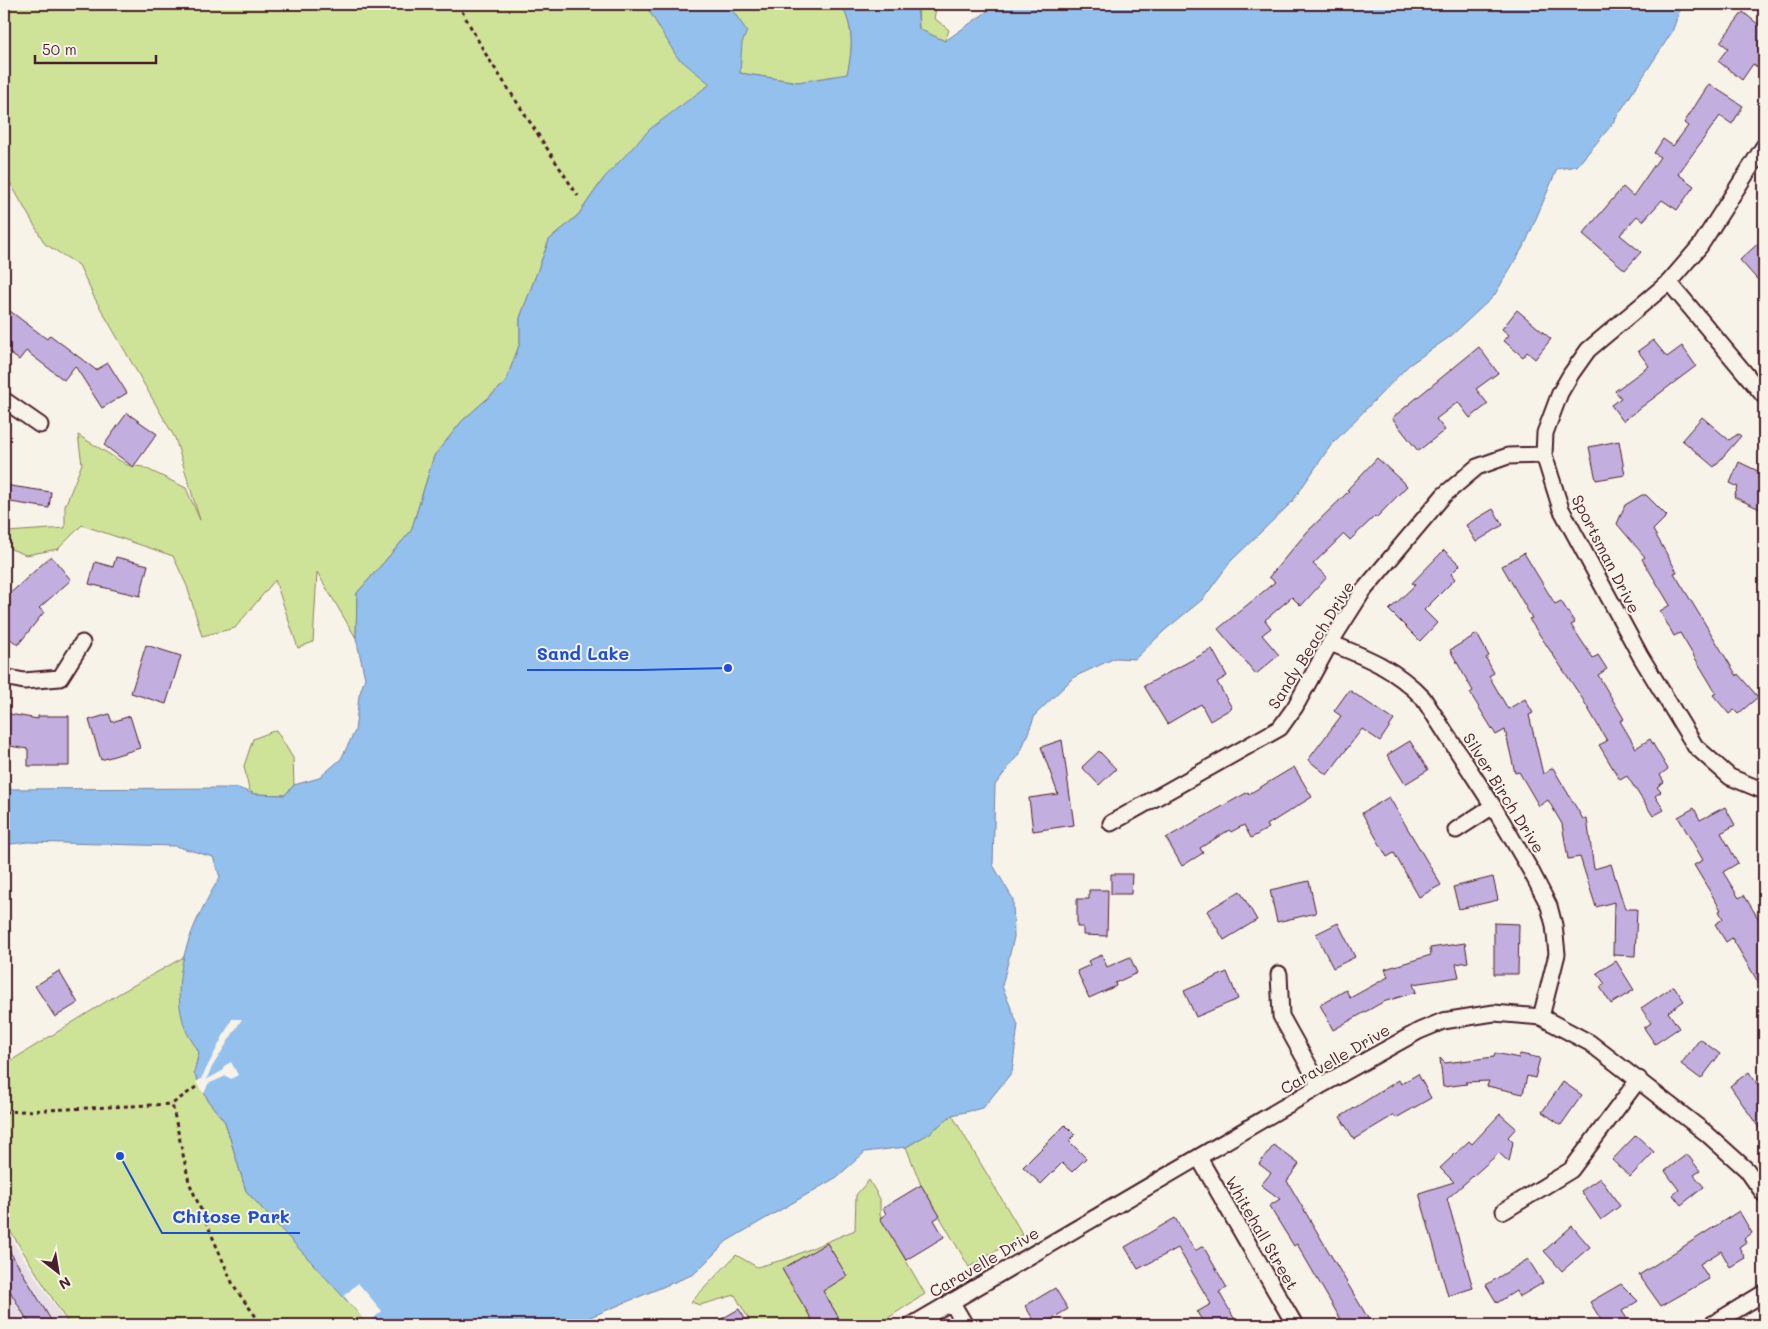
<svg xmlns="http://www.w3.org/2000/svg" width="1768" height="1329" font-family="Mali,sans-serif">
<style>
.built{fill:#e7dfe5}
.green{fill:#cee398;stroke:#8c8162}
.water{fill:#94c0ed;stroke:#76809f}
.pier{fill:#f7f3e8}
.building{fill:#c2afdf;stroke:#4a1f2b}
.lines{fill:none;stroke-linecap:round;stroke-linejoin:round}
.street-casing{stroke:#4a1f2b;stroke-width:19}
.path{stroke:#4a1f2b;stroke-width:3;stroke-dasharray:4 4;stroke-linecap:butt}
.street{stroke:#f7f3e8;stroke-width:15}
.labels{text-anchor:middle;stroke-width:4;stroke-linejoin:round;paint-order:stroke}
.street-label{font-size:16px;fill:#4a1f2b;stroke:#f7f3e8}
.leader{fill:none;stroke:#1d4ed8;stroke-width:2}
.callout-dot{fill:#1d4ed8;stroke:#f7f3e8;stroke-width:2}
.callout-label{font-size:18px;text-anchor:middle;font-weight:bold;fill:#1d4ed8;stroke:#f7f3e8;stroke-width:4;stroke-linejoin:round;paint-order:stroke}
</style>
<rect width="100%" height="100%" fill="#f7f3e8"/>
<filter id="ink" filterUnits="userSpaceOnUse"><feTurbulence type="fractalNoise" baseFrequency=".02" numOctaves="2"/><feDisplacementMap in="SourceGraphic" scale="10" xChannelSelector="R" yChannelSelector="G"/><feConvolveMatrix kernelMatrix="1 2 1 2 8 2 1 2 1" color-interpolation-filters="sRGB"/></filter>
<g filter="url(#ink)">
<!-- built -->
<path class="built" d="M4 1228 67 1325H4Z"/>
<!-- green -->
<path class="green" d="M4 4H841C854 28 853 48 847 75L798 82 740 73 604 178 578 215 549 240 520 318V343L505 383 462 421 434 456 411 531 357 593 356 638 317 572 313 642 298 648 275 580 235 628 202 636 187 586 173 556 82 525 58 549 26 555 11 549 7 532 65 528V506L82 464 78 435 127 465 143 467 186 488 200 520 175 438 94 297 79 265 45 244 4 172Z
M918 4H937L934 18 949 30 945 41 919 29Z
M276 730 293 758 294 785 285 795 254 794 249 790 244 766 253 739Z
M184 957C177 1000 177 1014 199 1052L194 1073 209 1102 225 1122 246 1191 371 1325H69L4 1221V1065L120 993Z
M952 1115 1023 1235 969 1267 921 1185 906 1147 930 1133Z
M869 1180 880 1199V1215L925 1294 877 1325H752L735 1295 700 1305 691 1302 736 1255 757 1267 786 1259 855 1230 856 1195Z"/>
<!-- water -->
<path class="water" d="M645 4H728L747 31 742 43 740 73 798 82 847 74C853 48 854 28 841 4H917L919 29 945 41 985 13 995 4H1682L1672 32 1610 127 1577 166 1557 169 1526 242 1494 296 1451 336 1409 365 1331 445 1292 502 1231 561 1203 599 1165 630 1135 659 1115 658 1074 677 1035 715 1021 751 995 785 993 865 1013 899 1014 937 1002 986 1018 1025 1012 1072 983 1108 952 1115 930 1133 906 1147 865 1152 837 1177 727 1241 694 1274 571 1325H369L246 1191 225 1122 209 1102 194 1073 199 1052C194 1044 187 1035 184 1025 168 974 194 920 220 877L213 857 175 846 27 842 4 845V789L238 788 254 794 285 795 294 785 319 778 341 759 355 731 359 696 365 678 356 638 357 593 411 531 434 456 462 421 505 383 520 343V318L549 240 578 215 604 178 650 129 710 84 677 57Z"/>
<!-- pier -->
<path class="pier" d="M232 1019H242L212 1067 206 1080 224 1070V1066L231 1062 238 1075 231 1079 226 1076 208 1084 204 1094 196 1082 201 1079Z
M358 1283 382 1311 367 1324 344 1296Z"/>
<!-- building -->
<path class="building" d="M1743 12 1764 29V61L1758 68 1753 64 1742 80 1718 61 1728 48 1720 42Z
M1709 84 1743 106 1732 124 1720 116 1678 174 1694 186 1677 210 1662 200 1643 221 1637 216 1620 235 1641 252 1625 270 1583 234 1623 187 1633 196 1660 157 1654 153 1663 139 1673 146 1688 126 1684 123Z
M1764 238V287L1740 260Z
M1517 310 1551 339 1535 359 1527 352 1523 357 1504 341 1509 335 1502 329Z
M10 311 47 339 50 335 96 370 108 363 127 393 102 408 75 366 64 380 26 351 19 360 4 349V320Z
M1653 340 1667 357 1682 346 1696 366 1623 421 1611 405 1621 398 1615 391 1649 366 1638 351Z
M1479 347 1498 373 1476 389 1488 404 1470 418 1458 402 1436 419 1445 430 1418 451 1392 418Z
M127 413 157 434 133 467 104 445Z
M1702 417 1729 440 1738 434 1741 436 1714 467 1682 440Z
M1619 441 1625 475 1596 480 1589 447Z
M1377 458 1407 486 1376 518 1375 516 1350 540 1344 534 1313 564 1327 577 1301 606 1292 597 1265 620 1271 628 1262 635 1279 655 1256 674 1218 629 1275 582 1269 577 1307 532 1349 491 1347 490Z
M1739 462 1764 474V511L1734 497 1738 487 1730 483Z
M4 485 51 492 49 508 4 501Z
M1642 495H1646L1667 516 1653 530 1677 572 1674 573 1737 676 1738 674 1758 697 1738 714 1734 710 1729 714 1713 695 1716 693 1680 633 1674 636 1660 611 1670 605 1642 559 1645 557 1617 524 1625 505Z
M1493 509 1503 525 1476 542 1466 525Z
M1444 550 1460 565 1451 574 1455 579 1424 610 1437 623 1420 641 1389 610 1415 585 1412 583Z
M1524 553 1555 604 1561 601 1575 623 1571 625 1593 658 1598 655 1607 669 1598 675 1624 719 1620 721 1636 748 1650 739 1668 769 1660 775 1664 782 1657 787 1661 792 1655 796 1664 810 1653 816 1627 776 1620 780 1599 745 1607 741 1582 698 1529 619 1532 618 1502 566Z
M51 556 71 580 39 608 44 612 18 645 4 634V599Z
M116 557 148 565 140 596 89 584 95 562 113 567Z
M1477 634 1489 656 1486 658 1494 673 1489 676 1508 709 1525 699 1533 713 1529 715 1543 774 1553 768 1583 819H1587L1594 869 1611 864 1625 909H1637L1635 956 1613 955 1614 902 1596 907 1580 857 1568 859 1562 824 1548 800 1539 806 1519 772 1515 773 1505 730 1496 735 1470 693 1473 691 1450 650Z
M146 645 181 656 166 704 131 693Z
M1212 649 1227 676 1217 682 1232 708 1210 721 1201 704 1167 724 1144 686Z
M1349 690 1394 720 1380 741 1362 729 1327 775 1308 760 1341 716 1334 711Z
M4 713 38 719V716H69V766H28V749L4 745Z
M109 714 112 722 130 716 140 748 101 760 89 720Z
M1062 740 1074 825 1033 831 1029 798 1058 794 1041 747Z
M1410 741 1428 770 1405 784 1387 755Z
M1099 751 1116 769 1099 785 1082 767Z
M1294 767 1312 797 1267 825 1269 828 1251 838 1244 825 1231 832 1229 830 1200 848 1203 853 1182 866 1166 838 1248 792 1249 794Z
M1389 797 1441 885 1419 897 1394 853 1387 857 1362 813Z
M1725 807 1735 825 1721 833 1738 863 1723 872 1739 898 1744 895 1764 928V992L1732 938 1726 942 1715 924 1723 919 1719 911 1721 910 1694 865 1703 860 1678 817 1694 808 1700 820Z
M1111 874H1132L1131 894H1111Z
M1493 877 1498 900 1459 909 1453 887Z
M1309 881 1316 913 1277 922 1270 890Z
M1089 890H1108L1107 936 1083 935V927H1077V899H1089Z
M1240 891 1257 920 1224 940 1207 911Z
M1338 923 1355 957 1333 968 1316 934Z
M1494 923 1519 924 1518 974H1494Z
M1465 943 1468 962 1456 964 1459 977 1413 984 1416 992 1383 1002 1333 1030 1320 1005 1346 990 1350 998 1388 977 1385 969 1431 955 1430 948Z
M1102 955 1107 967 1130 957 1137 973 1115 983 1116 986 1089 998 1077 971 1090 965 1088 961Z
M1616 961 1634 990 1611 1004 1600 987 1605 984 1597 973Z
M59 971 78 1003 55 1017 35 986Z
M1227 972 1238 999 1196 1017 1184 991Z
M1674 986 1684 1001 1668 1012 1679 1028 1655 1044 1644 1028 1651 1023 1641 1008Z
M1700 1039 1720 1054 1701 1079 1681 1064Z
M1495 1053 1519 1058 1520 1054 1540 1058 1535 1078 1527 1076 1523 1094 1487 1086 1489 1081 1465 1082 1467 1084 1443 1087 1440 1058 1445 1063 1494 1057Z
M1749 1072 1764 1094V1135L1730 1086Z
M1418 1074 1431 1098 1396 1118 1394 1115 1354 1139 1340 1117 1399 1080 1401 1084Z
M1563 1082 1582 1095 1561 1125 1542 1112Z
M1500 1114 1516 1128 1508 1137 1513 1142 1509 1162 1499 1153 1447 1199 1473 1288 1448 1296 1419 1193 1454 1182 1440 1168 1469 1141 1472 1144Z
M1065 1125 1075 1135 1069 1141 1086 1158 1072 1172 1062 1163 1041 1184 1023 1167Z
M1636 1135 1654 1152 1630 1177 1612 1160Z
M1274 1145 1299 1164 1287 1181 1372 1325H1344L1297 1244 1294 1246 1269 1206 1280 1199 1261 1185 1271 1173 1259 1164Z
M1687 1154 1700 1171 1694 1175 1704 1187 1681 1205 1673 1195 1679 1190 1665 1171Z
M1600 1178 1620 1206 1601 1220 1581 1191Z
M921 1185 940 1216 934 1220 944 1237 906 1260 880 1218 886 1214 883 1208Z
M1739 1211 1752 1233 1744 1239 1746 1242 1739 1247 1745 1258 1730 1267 1721 1251 1700 1264 1709 1279 1661 1306 1639 1275Z
M1175 1218 1195 1251 1203 1246 1227 1288 1219 1292 1238 1325H1205L1197 1312 1211 1304 1178 1248 1138 1269 1125 1247Z
M1572 1226 1590 1247 1562 1271 1544 1251Z
M4 1242 21 1270 54 1325H30L4 1281Z
M827 1243 847 1276 823 1291 839 1318 826 1325H815L782 1269Z
M1528 1259 1543 1283 1519 1297 1516 1291 1497 1303 1486 1285Z
M1621 1284 1638 1301 1622 1311 1631 1325H1604L1590 1302Z
M1055 1288 1068 1309 1041 1325H1037L1025 1306Z
M739 1309 749 1325H711Z"/>
<g class="lines">
<!-- street casing -->
<g class="street-casing">
<path id="street" d="M1764 146 1700 246 1669 282 1588 350 1571 374 1560 393 1545 433 1544 455 1561 509 1641 657 1695 746 1730 777 1764 791
M1669 282 1764 396
M4 400 40 425
M1330 643C1366 657 1396 669 1423 698L1493 806 1531 871 1549 906 1554 925 1557 954 1541 1017
M4 677 24 681 60 678 82 643
M1111 823 1280 728 1295 707 1330 643 1363 591 1444 495 1477 467 1508 456 1544 455
M1456 830 1493 806
M1279 974 1281 1016 1320 1086
M1199 1158 1295 1325
M1504 1211 1571 1170 1639 1079
M951 1301 965 1325
M912 1325 1320 1086 1419 1031 1443 1021 1494 1013 1541 1017 1590 1043 1706 1133 1747 1170 1764 1194
M1711 1325 1764 1293"/>
</g>
<!-- path -->
<path class="path" d="M458 4 485 53 578 196
M196 1087 172 1104 189 1182 234 1287 262 1325
M4 1112 172 1104
M367 1325V1324"/>
<!-- street -->
<use href="#street" class="street"/>
</g>
</g>
<g class="labels">
<!-- street labels -->
<g class="street-label">
<text transform="translate(1606 554) rotate(63)" y="6">Sportsman Drive</text>
<text transform="translate(1311 645) rotate(-58)" y="6">Sandy Beach Drive</text>
<text transform="translate(1504 793) rotate(58)" y="6">Silver Birch Drive</text>
<text transform="translate(1335 1059) rotate(-30)" y="6">Caravelle Drive</text>
<text transform="translate(1262 1233) rotate(60)" y="6">Whitehall Street</text>
<text transform="translate(984 1262) rotate(-30)" y="6">Caravelle Drive</text>
</g>
</g>
<!-- callouts -->
<path class="leader" d="M728 668L639 670H527M120 1156L162 1233H300"/>
<g class="callout-dot">
<circle cx="728" cy="668" r="5"/>
<circle cx="120" cy="1156" r="5"/>
</g>
<g class="callout-label">
<text x="583" y="660">Sand Lake</text>
<text x="231" y="1223">Chitose Park</text>
</g>
<!-- margin -->
<rect width="1768" height="1329" fill="none" stroke="#f7f3e8" stroke-width="20"/>
<rect x="10" y="10" width="1748" height="1309" fill="none" stroke="#4a1f2b" stroke-width="2" filter="url(#ink)"/>
<!-- north arrow -->
<g transform="translate(58 1272) rotate(149)" stroke="#f7f3e8" stroke-width="4" paint-order="stroke">
<path d="M0-4L9 19L0 12L-9 19Z" fill="#4a1f2b"/>
<text y="-8" font-size="14" font-weight="bold" text-anchor="middle" fill="#4a1f2b">N</text>
</g>
<!-- scale -->
<path d="M35 55v8h121v-8" fill="none" stroke="#4a1f2b" stroke-width="2.5"/>
<text x="42" y="55" font-size="15" fill="#4a1f2b" stroke="#f7f3e8" stroke-width="4" paint-order="stroke">50 m</text>
</svg>
